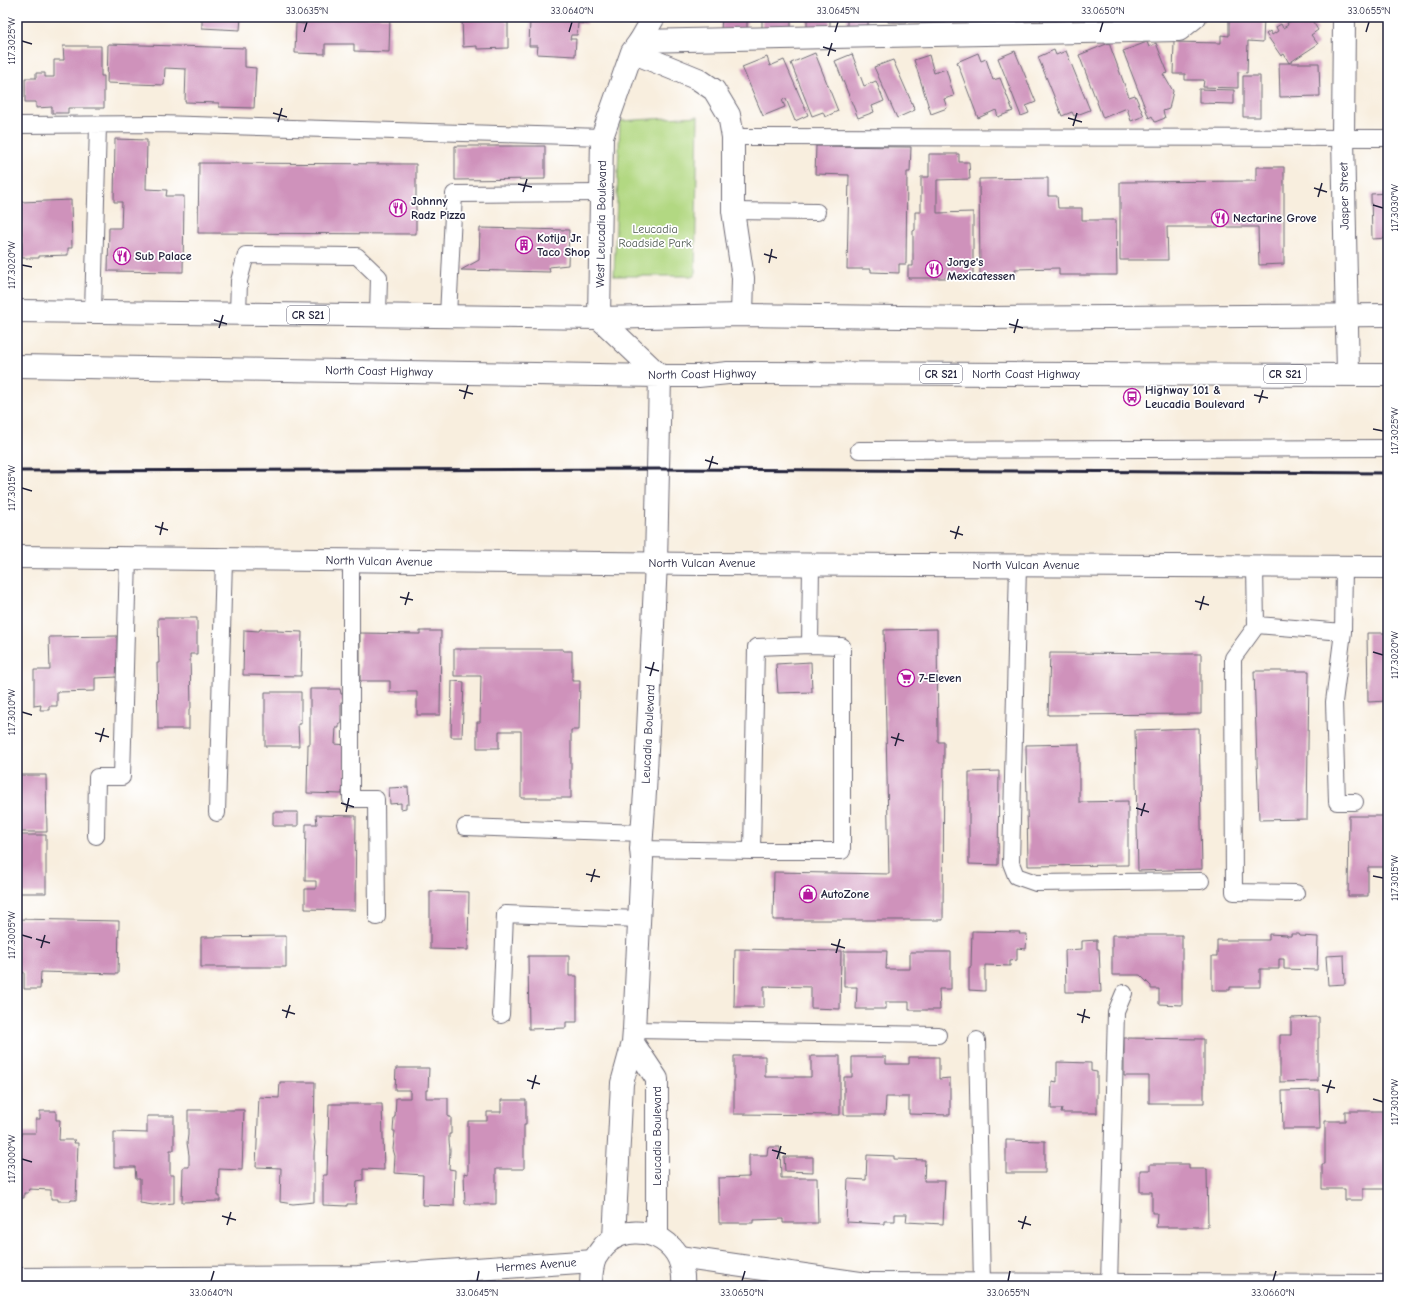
<svg xmlns="http://www.w3.org/2000/svg" width="1405" height="1303" font-family="'Comic Neue',sans-serif">
<style>
.green{fill:#b2d882;stroke:#6a7d5e}
.building{fill:#cf92bb}
.lines{fill:none;stroke-linecap:round;stroke-linejoin:round}
.lane-casing{stroke:#6d6974;stroke-width:18}
.street-casing{stroke:#6d6974;stroke-width:24}
.secondary-casing{stroke:#6d6974;stroke-width:24}
.primary-casing{stroke:#6d6974;stroke-width:24}
.lane{stroke:#fff;stroke-width:16}
.street{stroke:#fff;stroke-width:22}
.secondary{stroke:#fff;stroke-width:22}
.primary{stroke:#fff;stroke-width:22}
.rail{stroke:#22223b;stroke-width:3}
.ticks{fill:none;stroke:#22223b;stroke-width:1.5}
.labels{text-anchor:middle;stroke-width:3.5;stroke-linejoin:round;paint-order:stroke}
.shield{fill:#fff;stroke:#646476;stroke-width:1}
.shield-label{font-size:11px;font-weight:bold;fill:#22223b}
.street-label{font-size:12px;fill:#22223b;stroke:#fff}
.poi-label{font-size:12px;font-weight:bold;fill:#22223b;stroke:#fff;text-anchor:start}
.park-label{font-size:12px;fill:#4d5950;stroke:#fff}
.neatline{fill:none;stroke:#22223b;stroke-width:1.5}
.ticks-label{font-size:10px;text-anchor:middle;fill:#22223b}
</style>
<rect width="100%" height="100%" fill="#fff"/>
<filter id="ink" filterUnits="userSpaceOnUse"><feTurbulence type="fractalNoise" baseFrequency=".025" numOctaves="2"/><feDisplacementMap in="SourceGraphic" scale="8" xChannelSelector="R" yChannelSelector="G"/><feConvolveMatrix kernelMatrix="1 2 1 2 8 2 1 2 1" color-interpolation-filters="sRGB"/></filter>
<filter id="wash" filterUnits="userSpaceOnUse"><feTurbulence type="fractalNoise" baseFrequency=".012" numOctaves="4" result="noise"/><feDisplacementMap in="SourceGraphic" scale="16" xChannelSelector="R" yChannelSelector="G"/><feGaussianBlur stdDeviation="0.9" result="paint"/><feColorMatrix in="noise" values="0 0 0 0 0 0 0 0 0 0 0 0 0 0 0 0 0 1.4 0 .05"/><feComposite in="paint" operator="in"/></filter>
<g filter="url(#wash)">
<rect width="100%" height="100%" fill="#f8eede"/>
<!-- green -->
<path class="green" d="M698 116 695 276H614L620 121Z"/>
<g id="blocks">
<!-- building -->
<path class="building" d="M202 17H241L240 30 202 28Z
M304 17H390L389 52 354 51V44H325V54L295 53 296 23 304 24Z
M501 17 508 23V48L477 49V46L463 47 462 18Z
M509 17H587V24L578 23 577 35H571L570 39H576L575 56 537 54 538 46H529L530 20 509 18Z
M722 17H747V31L721 30Z
M762 17H791V29L762 28Z
M807 17H830V28L807 29Z
M847 17H868V26L847 27Z
M888 17H907V22H888Z
M921 17H946L945 23H921Z
M1040 17H1064L1065 25H1055L1056 21 1041 22Z
M1086 17H1117V24L1096 26 1095 20H1087Z
M1131 17H1157V24H1131Z
M1229 17H1264L1263 42 1248 41 1247 73 1238 72V88L1203 87 1204 80H1185V74H1173L1174 42 1221 43V35L1229 36Z
M1298 17H1310L1318 30 1311 35 1318 44 1289 63 1284 54 1281 56 1266 34 1270 31 1272 35 1278 31 1276 27 1281 24 1283 28 1288 25 1287 23Z
M1147 42 1149 47 1156 43 1168 73 1163 74 1173 91 1169 109 1163 111 1165 118 1155 122 1152 116 1149 118 1123 51Z
M1109 43 1129 97 1135 95 1144 116 1131 121 1127 108 1103 118 1079 55Z
M108 44 245 48V67L256 68 254 108 219 107V103L185 102 186 69 165 68 164 85 107 83Z
M63 46H101V76H104V108H68V113H52V107L36 108V102H25V78H36V73H45V77H54V60H64Z
M1054 50 1056 55 1066 51 1090 110 1074 116 1072 112 1062 116 1038 57Z
M1015 51 1036 102 1026 106 1029 113 1021 116 998 58Z
M815 53 838 111 825 117 823 112 812 116 791 63Z
M978 53 981 61 986 59 993 80 1000 78 1013 111 998 117 996 110 978 118 957 62Z
M852 54 864 86 876 81 884 101 872 106 874 112 858 118 835 61Z
M929 55 934 73 946 69 954 96 944 99 947 108 931 114 914 60Z
M767 57 770 66 784 60 808 115 795 121 786 99 782 100 785 107 763 116 742 67Z
M893 60 915 110 897 118 874 67Z
M1279 63H1319L1320 96 1280 97Z
M1243 76H1260V117H1243Z
M1199 89 1234 90V104L1199 103Z
M115 139 147 140 146 189 167 190 166 196H184L183 272 108 271 109 228H121L122 202H114Z
M455 146H545V179L455 180Z
M816 146 911 147 910 172H907L906 264H899V273L871 272V269H847L849 175 815 174Z
M929 154H959V162H969L970 179 937 180V213L973 212V278H908V266H913V231L915 230V212H921V177H929Z
M199 163 416 164V234L198 233Z
M1256 167H1284V264L1259 265 1258 227H1167L1168 260H1120V182L1256 181Z
M1048 178V196H1057L1058 208H1082V220H1116L1117 275H1059V268L1015 269 1016 275H980L979 179Z
M1388 193V238L1372 239 1371 194Z
M71 200 72 248H68V255L39 256V258H22L21 202Z
M480 228 569 230 568 265 549 267 550 272 461 270 479 260Z
M158 618H197V654H190L191 708 189 709V729H158L157 663H159Z
M260 629H277V631L302 632 301 676 243 675 244 630 259 631Z
M937 629 938 742H944L943 920H773L774 872 889 874 884 630Z
M420 631H441L440 715H417V692H390V681H360V633L420 634Z
M1367 633H1388V701L1368 702Z
M117 636 118 677 95 678V691L57 692V706H49V710H40L41 705 34 706V670H50L49 637Z
M454 649H563V651H572V681H580L579 730H571V798H521V731H499V748H477V722H480L481 676H454Z
M1050 653 1201 654V714L1048 715Z
M811 662 812 692 778 693 776 664Z
M1254 671H1309L1307 819 1259 820Z
M452 681 464 682 462 737H451Z
M310 689H340L341 694H346L345 702H341V724H339V728H336L335 744 347 745 346 791H342V794L307 793 308 744H310Z
M265 692H301V724H298L299 746H265Z
M1199 728 1202 869 1138 871 1135 730Z
M1079 744V802L1128 801V865L1028 866 1026 745Z
M999 771 998 865 969 864V772Z
M17 775H46L47 832H17Z
M408 787 409 804H406V808L401 809V803L390 804 389 788Z
M273 812H298V826H273Z
M316 815 356 816 355 910 305 909V889H316V881H305L306 824H317Z
M1349 816H1388V867H1368V896H1348Z
M17 835H46V893H17Z
M430 891 469 892 468 950 430 949Z
M17 919 119 921 118 974 41 972 40 989H24V972H17Z
M972 931 1020 932 1019 934H1027L1026 949 1017 948V960L1010 961V966L985 965V991L969 990V967H971Z
M1269 934 1287 935V936H1291V934H1299L1300 936 1318 937 1317 970 1284 969V959H1279V969H1260V987H1230V990H1212V956H1217V940H1269Z
M1112 935H1182V1005L1159 1004V989H1151V986L1140 975H1112Z
M286 936V967H201V937Z
M1097 940V949H1099L1101 992H1066L1065 950 1082 949V941Z
M735 949 841 951 840 1009 811 1008V987L764 986V1007H734Z
M844 951H887L886 969H910V952H951V989H939L940 1010H909V1002H886V1009H856L857 987H844Z
M1344 955 1345 984 1328 985 1326 956Z
M528 956H569V976H577V1022H566V1028L529 1029Z
M1319 1017V1038H1318V1081L1280 1082V1035H1291V1018Z
M1124 1038 1204 1039V1103H1149V1076H1124Z
M734 1056H765V1077H811V1056H840V1115L734 1114Z
M852 1057H886V1064H909V1057H939V1079L950 1078V1115L909 1114V1097H886L885 1115H844V1077H852Z
M1057 1062 1091 1063V1071L1097 1072V1113H1061L1062 1109H1051L1052 1081 1057 1082Z
M396 1068H429L428 1090H426V1098H448V1117H451V1134H449V1141L450 1150 449 1169 455 1170 454 1206 422 1205 423 1175 394 1173 395 1156 393 1149 395 1131H393L394 1117H395L396 1098H410V1090H395Z
M280 1082H315L314 1134 315 1143 314 1152V1202L293 1204 280 1202 281 1168 256 1167 259 1097 279 1098Z
M1319 1090 1320 1129H1283L1282 1091Z
M501 1100H526V1125H524V1169H496V1204H465L464 1173 468 1174V1121H487V1112H501Z
M329 1104H382L384 1170 363 1169V1180L357 1181 356 1204H347V1206L323 1205V1175H327Z
M188 1110H244L242 1170 219 1169 218 1196H220V1201L182 1202 183 1167H189V1155L187 1143 188 1135Z
M40 1111H56V1120H60L59 1140H75L74 1143H78L76 1200H71V1201H58V1199H51V1190L29 1189 28 1193H24V1198H17V1141H21V1133H36V1119H40Z
M1345 1111H1387L1388 1189H1363V1200H1345V1189H1322V1164H1325V1121H1345Z
M147 1116H174V1150H170V1175H174V1203L153 1205 140 1203V1179H136L135 1167H114V1132L147 1133Z
M1006 1140 1045 1141V1173H1006Z
M768 1147H780L781 1178H817L818 1223H783V1219L753 1220V1223H719L718 1178 749 1177V1155H767Z
M867 1155 894 1156V1159L925 1160 924 1181H945L943 1224 906 1222 907 1214H895V1221H884V1224L846 1222 848 1179 866 1180Z
M784 1157H813V1172L785 1171Z
M1150 1164H1189V1169H1207L1208 1227H1156L1157 1213H1152V1192H1140V1170H1150Z"/>
</g>
</g>
<g filter="url(#ink)">
<use href="#blocks" fill-opacity="0" stroke="#6d6974" stroke-width="1"/>
<g class="lines">
<!-- lane casing -->
<g class="lane-casing">
<path id="lane" d="M17 125 159 124 602 137
M733 137 1388 138
M733 211 817 212
M93 312 98 125
M238 314 239 281 246 255 357 256 379 277 378 315
M448 316 454 194 601 193
M859 450 1388 448
M351 560V799H376L377 917
M1018 565 1011 863 1016 876 1036 883 1201 881
M1255 567 1256 626
M1343 632 1334 702 1337 802H1355
M810 645 842 646V851H752L756 647 810 645 811 564
M217 813 224 559
M465 827 642 833
M96 836 97 777H122L128 558
M641 849 752 851
M1296 893 1234 892 1233 658 1257 625 1343 632 1344 567
M501 1015 505 914 639 919
M634 1030 938 1035
M977 1040 982 1285
M1109 1285 1116 1012 1124 993"/>
</g>
<!-- street casing -->
<g class="street-casing">
<path id="street" d="M1344 17 1343 138 1348 374
M640 41 1179 30 1195 17
M679 1257 860 1283
M17 1279 358 1277 594 1261
M843 1286 867 1284 1388 1286"/>
</g>
<!-- secondary casing -->
<g class="secondary-casing">
<path id="secondary" d="M632 52 698 79 714 90 729 115 733 137V211L743 278 742 315
M599 318 602 137 632 52 640 41 654 17
M17 557 701 564 1388 567"/>
</g>
<!-- primary casing -->
<g class="primary-casing">
<path id="primary" d="M17 311 599 318 742 315 981 318 1388 315
M599 318 660 376
M17 366 660 376H698L728 373 1388 375
M633 1043 657 1079V1236
M614 1238 622 1083 633 1043 634 1030 642 859 641 849 645 792 656 563 660 376
M591 1286C591 1279 592 1268 594 1261 595 1258 598 1254 600 1251 621 1220 672 1230 681 1265 683 1273 684 1278 683 1286"/>
</g>
<!-- lane -->
<use href="#lane" class="lane"/>
<!-- street -->
<use href="#street" class="street"/>
<!-- secondary -->
<use href="#secondary" class="secondary"/>
<!-- primary -->
<use href="#primary" class="primary"/>
<!-- rail -->
<path class="rail" d="M17 471 658 469 1388 473"/>
</g>
</g>
<!-- ticks -->
<path class="ticks" d="M304 32 307 22M569 32 572 22M835 32 838 22M1100 32 1103 22M1366 32 1369 22M22 41 32 44M823 47 836 51M828 56 832 43M273 113 287 117M1068 118 1082 122M278 122 282 108M1073 126 1077 113M518 184 532 187M1314 188 1327 192M523 192 527 179M1318 197 1322 183M1373 205 1383 208M764 254 777 258M769 263 772 249M22 265 32 267M214 320 227 324M1009 324 1023 328M219 328 223 315M1014 333 1018 319M459 390 473 394M1254 395 1268 398M464 399 468 385M1259 403 1263 390M1373 429 1383 431M705 460 718 464M709 469 713 456M22 488 32 491M155 526 168 530M950 531 963 535M160 535 163 522M955 539 959 526M400 597 413 600M1195 601 1209 605M405 605 409 592M1200 610 1204 596M1373 652 1383 655M645 667 659 671M650 676 654 662M22 712 32 715M95 733 109 737M891 737 904 741M100 742 104 728M895 746 899 733M341 803 354 807M1136 808 1149 812M346 812 349 798M1141 816 1145 803M586 874 600 877M1373 876 1383 878M591 882 595 869M22 935 32 938M36 939 50 943M831 944 845 948M41 948 45 935M836 953 840 939M282 1010 295 1014M1077 1014 1090 1018M286 1018 290 1005M1082 1023 1085 1009M527 1080 540 1084M1322 1085 1335 1088M532 1089 536 1075M1327 1093 1331 1080M1373 1099 1383 1102M772 1150 786 1154M22 1159 32 1162M777 1159 781 1146M222 1216 236 1220M1018 1221 1031 1225M227 1225 231 1212M1022 1229 1026 1216M211 1281 214 1271M477 1281 479 1271M742 1281 745 1271M1008 1281 1010 1271M1273 1281 1276 1271"/>
<!-- icons -->
<defs>
<g id="restaurant-ring" transform="scale(0.9)"><circle r="9.5" fill="#fff" stroke="#b5179e" stroke-width="1.5"/><path d="M-5-6h1v4h1v-4h1v4h1v-4h1v5L-1.5 .5V6h-2V.5L-5-1ZM5-6V6H3V1.5H1.5Q1.5-4 5-6Z" fill="#b5179e"/></g>
<g id="building-ring" transform="scale(0.9)"><circle r="9.5" fill="#fff" stroke="#b5179e" stroke-width="1.5"/><path d="M-4-6H4V6H1V3H-1V6H-4ZM-2.5-4.3h1.7v1.8h-1.7ZM.8-4.3h1.7v1.8H.8ZM-2.5-1h1.7V.8h-1.7ZM.8-1h1.7V.8H.8Z" fill="#b5179e"/></g>
<g id="bus-ring" transform="scale(0.9)"><circle r="9.5" fill="#fff" stroke="#b5179e" stroke-width="1.5"/><path d="M-5-6H5V4H4V6H2V4H-2V6H-4V4H-5ZM-3.5-4V0h7V-4ZM-3.5 1.2v1.5H-2V1.2ZM2 1.2v1.5H3.5V1.2Z" fill="#b5179e"/></g>
<g id="supermarket-ring" transform="scale(0.9)"><circle r="9.5" fill="#fff" stroke="#b5179e" stroke-width="1.5"/><path d="M-6-5.5h2.5l.6 2H6L4.5 2H-2.5L-4.4-4H-6ZM-1.5 3.2a1.3 1.3 0 1 0 .1 0ZM3 3.2a1.3 1.3 0 1 0 .1 0Z" fill="#b5179e"/></g>
<g id="shop-ring" transform="scale(0.9)"><circle r="9.5" fill="#fff" stroke="#b5179e" stroke-width="1.5"/><path d="M-5-2.5h2.3a2.7 3.5 0 0 1 5.4 0H5L5.5 6h-11ZM-1.5-2.5h3a1.5 2.3 0 0 0-3 0Z" fill="#b5179e"/></g>
</defs>
<g fill-rule="evenodd">
<use href="#restaurant-ring" x="398" y="208"/>
<use href="#restaurant-ring" x="1220" y="218"/>
<use href="#building-ring" x="524" y="245"/>
<use href="#restaurant-ring" x="122" y="256"/>
<use href="#restaurant-ring" x="934" y="269"/>
<use href="#bus-ring" x="1132" y="397"/>
<use href="#supermarket-ring" x="906" y="678"/>
<use href="#shop-ring" x="808" y="894"/>
</g>
<g class="labels">
<!-- shield labels -->
<g class="shield">
<rect x="287" y="306" width="42" height="18" rx="3"/>
<rect x="920" y="365" width="42" height="18" rx="3"/>
<rect x="1264" y="365" width="42" height="18" rx="3"/>
</g>
<g class="shield-label">
<text x="308" y="319">CR S21</text>
<text x="941" y="378">CR S21</text>
<text x="1285" y="378">CR S21</text>
</g>
<!-- street labels -->
<g class="street-label">
<text transform="translate(1344 196) rotate(-91)" y="4">Jasper Street</text>
<text transform="translate(601 224) rotate(-89)" y="4">West Leucadia Boulevard</text>
<text transform="translate(379 371) rotate(1)" y="4">North Coast Highway</text>
<text transform="translate(702 374) rotate(-1)" y="4">North Coast Highway</text>
<text x="1026" y="378">North Coast Highway</text>
<text transform="translate(379 561) rotate(1)" y="4">North Vulcan Avenue</text>
<text x="702" y="567">North Vulcan Avenue</text>
<text x="1026" y="569">North Vulcan Avenue</text>
<text transform="translate(648 734) rotate(-87)" y="4">Leucadia Boulevard</text>
<text transform="translate(657 1136) rotate(-90)" y="4">Leucadia Boulevard</text>
<text transform="translate(536 1265) rotate(-4)" y="4">Hermes Avenue</text>
</g>
<!-- poi labels -->
<g class="poi-label">
<text x="411" y="205">Johnny<tspan x="411" dy="14">Radz Pizza</tspan></text>
<text x="1233" y="222">Nectarine Grove</text>
<text x="537" y="242">Kotija Jr.<tspan x="537" dy="14">Taco Shop</tspan></text>
<text x="135" y="260">Sub Palace</text>
<text x="947" y="266">Jorge's<tspan x="947" dy="14">Mexicatessen</tspan></text>
<text x="1145" y="394">Highway 101 &amp;<tspan x="1145" dy="14">Leucadia Boulevard</tspan></text>
<text x="919" y="682">7-Eleven</text>
<text x="821" y="898">AutoZone</text>
</g>
<!-- park labels -->
<g class="park-label">
<text x="655" y="233">Leucadia<tspan x="655" dy="14">Roadside Park</tspan></text>
</g>
</g>
<!-- margin -->
<rect width="1405" height="1303" fill="none" stroke="#fff" stroke-width="44"/>
<rect x="22" y="22" width="1361" height="1259" class="neatline"/>
<g class="ticks-label">
<text x="307" y="14">33.0635°N</text>
<text x="572" y="14">33.0640°N</text>
<text x="838" y="14">33.0645°N</text>
<text x="1103" y="14">33.0650°N</text>
<text x="1369" y="14">33.0655°N</text>
<text transform="translate(11 41) rotate(-90)" y="4">117.3025°W</text>
<text transform="translate(1394 208) rotate(-90)" y="4">117.3030°W</text>
<text transform="translate(11 265) rotate(-90)" y="4">117.3020°W</text>
<text transform="translate(1394 431) rotate(-90)" y="4">117.3025°W</text>
<text transform="translate(11 488) rotate(-90)" y="4">117.3015°W</text>
<text transform="translate(1394 655) rotate(-90)" y="4">117.3020°W</text>
<text transform="translate(11 712) rotate(-90)" y="4">117.3010°W</text>
<text transform="translate(1394 878) rotate(-90)" y="4">117.3015°W</text>
<text transform="translate(11 935) rotate(-90)" y="4">117.3005°W</text>
<text transform="translate(1394 1102) rotate(-90)" y="4">117.3010°W</text>
<text transform="translate(11 1159) rotate(-90)" y="4">117.3000°W</text>
<text x="211" y="1296">33.0640°N</text>
<text x="477" y="1296">33.0645°N</text>
<text x="742" y="1296">33.0650°N</text>
<text x="1008" y="1296">33.0655°N</text>
<text x="1273" y="1296">33.0660°N</text>
</g>
</svg>
